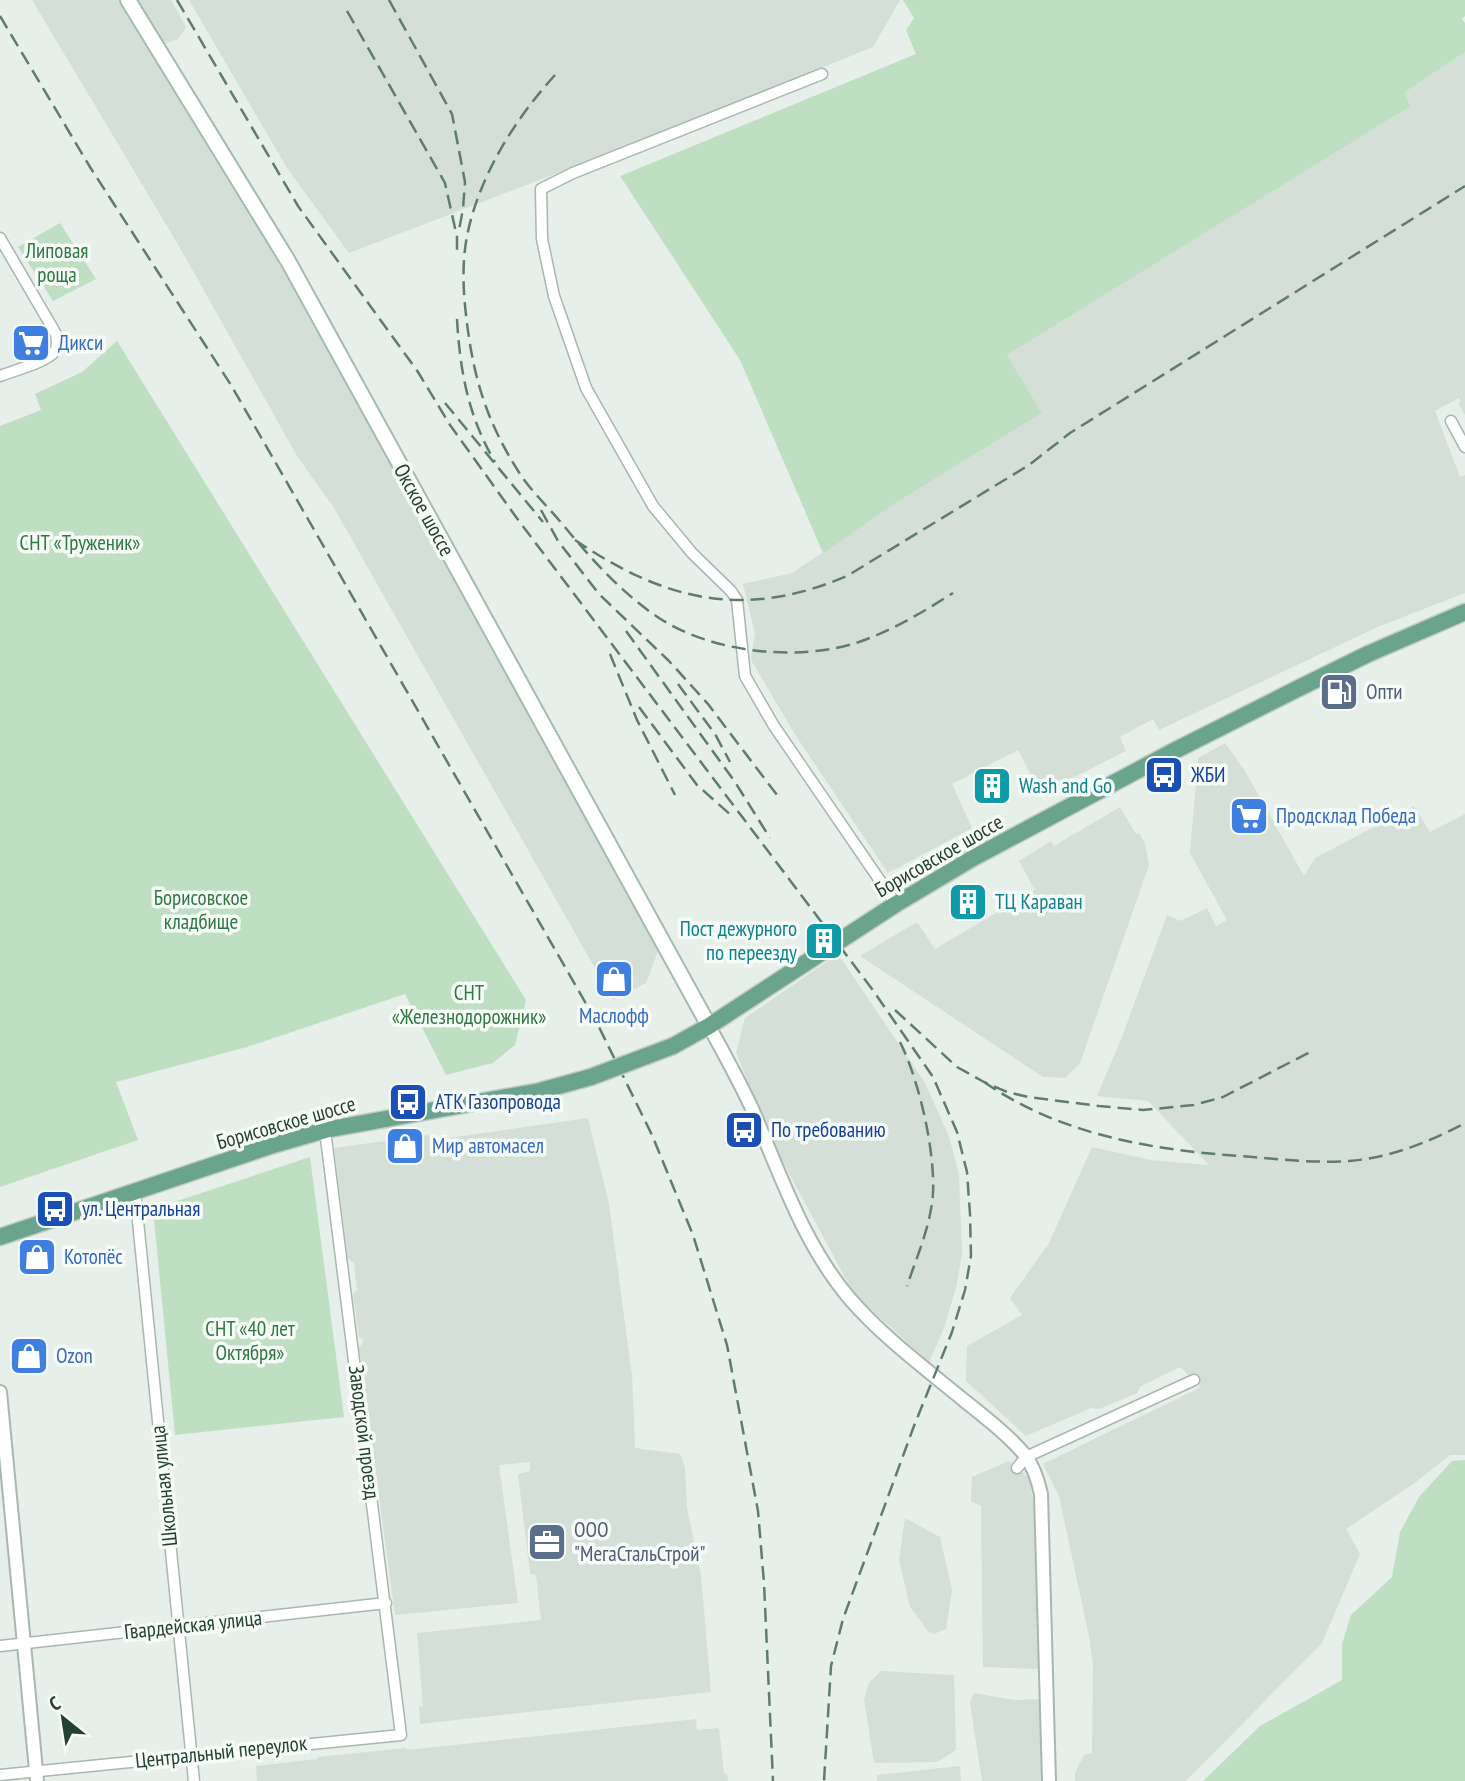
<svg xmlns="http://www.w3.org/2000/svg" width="1465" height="1781" font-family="'PT Sans Narrow',sans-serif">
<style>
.built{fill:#d4dfd8}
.green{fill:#bfdfc3}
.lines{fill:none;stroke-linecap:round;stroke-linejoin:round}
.minor-casing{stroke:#a8b7b0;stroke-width:13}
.tertiary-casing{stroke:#a8b7b0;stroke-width:16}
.secondary-casing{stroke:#a4bbb0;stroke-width:18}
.primary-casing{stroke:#c2cac6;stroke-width:19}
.minor{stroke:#fff;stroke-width:10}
.tertiary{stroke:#fff;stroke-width:12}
.secondary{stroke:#fff;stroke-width:14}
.primary{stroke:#6ba48d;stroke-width:16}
.rail{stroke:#5f7c70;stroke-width:2.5;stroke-dasharray:14 7;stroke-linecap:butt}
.primary-bridge-casing{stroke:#c2cac6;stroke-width:19;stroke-linecap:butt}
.primary-bridge{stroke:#6ba48d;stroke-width:16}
.labels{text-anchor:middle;stroke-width:7;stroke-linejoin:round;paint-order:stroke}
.park-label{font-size:21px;fill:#2e7940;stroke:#f7fbf8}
.shop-label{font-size:21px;fill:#366cbe;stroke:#f7fbf8;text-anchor:start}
.street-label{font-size:21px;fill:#244135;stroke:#f7fbf8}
.service-label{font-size:21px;fill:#4e5e75;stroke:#f7fbf8;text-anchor:start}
.transit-label{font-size:21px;fill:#164399;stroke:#f7fbf8;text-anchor:start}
.culture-label{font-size:21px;fill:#0d838f;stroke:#f7fbf8;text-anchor:start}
</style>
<rect width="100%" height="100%" fill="#e6efea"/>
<!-- built -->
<path class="built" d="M32 0H118L276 258 659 949 646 983 613 1000 334 508 297 456 180 248Z
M137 0H171L186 27 178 39 163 44Z
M189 0H900L873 47 607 154 349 253 287 168Z
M1465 52V415L1458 403 1461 401 1459 398 1435 411 1460 477 1465 475V593L1380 626 1159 730 1153 719 1120 737 1126 751 1041 794 1018 750 952 784 972 828 888 873 796 736 751 660 755 633 743 584 792 573 899 501 1042 413 1007 355 1411 106 1404 93Z
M1225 743 1245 771 1304 876 1315 858 1414 806 1430 832 1465 814V1455H1450L1416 1482 1346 1529 1360 1554 1322 1643 1186 1781H1075V1773L1084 1755 1092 1753 1093 1666 1090 1641 1059 1496 1043 1464 1201 1387 1180 1367 1141 1386 1137 1393 1099 1409 1091 1408 1026 1436 966 1381 967 1346 1022 1315 1010 1298 1049 1243 1092 1147 1151 1160 1209 1165 1148 1101 1097 1096 1122 1037 1167 915 1181 921 1207 908 1216 926 1227 920 1190 853 1198 758Z
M1120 807 1136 834 1139 833 1145 844 1149 865 1080 1063 1065 1078 1043 1077 860 956 917 922 935 949 1035 890 1019 861 1051 841 1054 846Z
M838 954 925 1083 949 1136 959 1175 962 1254 956 1288 944 1328 929 1362 854 1294 777 1151 736 1053 745 1018Z
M588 1118 609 1204 632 1375 635 1448 680 1454 685 1467 687 1508 701 1575 711 1692 420 1724 419 1707 423 1706 417 1633 541 1620 536 1575 530 1574 518 1474 530 1471V1462L499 1465 518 1603 395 1615 359 1348 363 1342V1339L359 1337 353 1294 357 1290 354 1263 348 1259 334 1148 428 1135 435 1140Z
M1009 1461 1029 1478 1036 1514 1039 1669 983 1667 981 1506 971 1501 972 1477Z
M905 1518 940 1537 952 1590 946 1629 934 1634 928 1631 910 1607 899 1560Z
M881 1671 954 1675 956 1750 937 1762 874 1763 864 1699 869 1683Z
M974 1693 1014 1700 1039 1699 1042 1781H982L970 1703Z
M696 1719 697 1730 719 1728 724 1773 727 1774 728 1781H257L256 1766 318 1759V1757L406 1748 407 1750Z
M960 1766 961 1781H877V1775Z"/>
<!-- green -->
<path class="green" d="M903 0H1465V16L1462 19 1465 23V52L1404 93 1411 106 1007 355 1042 413 899 501 823 553 740 360 620 176 916 54 906 30 914 18Z
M60 223 96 279 53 301 18 247Z
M117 341 526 1000 515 1045 493 1063 446 1075 405 994 247 1047 116 1082 138 1140 0 1187V426L41 410 35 394 82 372Z
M310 1157 344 1417 175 1435 153 1209Z
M1465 1460V1781H1203L1260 1726 1342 1680V1644L1351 1615 1392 1577 1400 1532 1419 1497 1452 1461Z"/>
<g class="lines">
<!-- minor casing -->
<g class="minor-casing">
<path id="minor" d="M822 74 573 173 541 189 542 239 554 296 586 388 653 506 692 553 731 591 737 600 745 676 774 726 896 904
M0 238 56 334C57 340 58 346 55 351 48 362 12 371 0 376
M1451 421 1465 447
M135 1191 194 1781
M1017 1468 1026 1457 1194 1380
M0 1646 386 1603
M0 1775 401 1735 325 1130"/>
</g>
<!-- tertiary casing -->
<g class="tertiary-casing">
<path id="tertiary" d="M709 1026C724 1054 740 1082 753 1111 781 1176 804 1245 850 1299 884 1338 926 1369 966 1402 986 1418 1008 1435 1025 1455 1033 1466 1038 1480 1041 1494L1049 1781
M0 1392 37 1781"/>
</g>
<!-- secondary casing -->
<g class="secondary-casing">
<path id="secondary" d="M128 0 288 261 709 1026"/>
</g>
<!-- primary casing -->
<g class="primary-casing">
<path id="primary" d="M673 1046 709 1026 896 904 973 858 1172 752 1295 690 1368 654 1465 612
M0 1237 273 1145 325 1130 540 1091 591 1077"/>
</g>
<!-- minor -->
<use href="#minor" class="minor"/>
<!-- tertiary -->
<use href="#tertiary" class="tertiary"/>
<!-- secondary -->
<use href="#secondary" class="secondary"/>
<!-- primary -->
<use href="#primary" class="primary"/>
<!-- rail -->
<path class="rail" d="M177 0 298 206 418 372 450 425 516 517 872 989 933 1077 957 1132 967 1172 970 1214 971 1256 965 1290 952 1332 914 1426 843 1619 831 1666 824 1781
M389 0 452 114 465 182 463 209 459 230
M347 11 445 183 457 237V252
M0 16 90 167 231 385 596 1021 652 1135 693 1235 727 1345 758 1511 764 1583 773 1781
M555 75C515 119 479 176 467 236 462 262 463 289 466 315 473 377 486 421 520 474 532 492 550 509 564 526 592 560 623 594 659 618 713 653 798 662 859 642 893 630 923 612 953 593
M457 319C460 371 468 416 495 462
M445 403 543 522
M541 510 558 541 599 594 669 661 708 704 777 795
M575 540C665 601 744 620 847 576L1029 465 1070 433 1465 186
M626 631 735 782 770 838
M610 654 637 720 675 795
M678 684 715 734 730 762
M639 707 697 785 733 817
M895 1010 957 1067 984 1082 1007 1092 1028 1097 1099 1106 1143 1110 1194 1105 1223 1097 1312 1051
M900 1042C919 1080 935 1150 933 1193 931 1225 917 1256 907 1286
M984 1082C1064 1137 1158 1151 1253 1157 1285 1160 1317 1163 1349 1161 1390 1158 1429 1142 1465 1123"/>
<!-- primary-bridge casing -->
<g class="primary-bridge-casing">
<path id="primary-bridge" d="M591 1077 673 1046"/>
</g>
<!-- primary-bridge -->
<use href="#primary-bridge" class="primary-bridge"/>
</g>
<!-- icons -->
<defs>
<g id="supermarket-square" transform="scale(2.0125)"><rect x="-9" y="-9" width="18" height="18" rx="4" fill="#3f7fe0" stroke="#f7fbf8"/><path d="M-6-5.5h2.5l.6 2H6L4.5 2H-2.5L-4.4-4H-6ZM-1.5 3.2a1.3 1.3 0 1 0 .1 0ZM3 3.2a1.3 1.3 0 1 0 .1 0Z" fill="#fff"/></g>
<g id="fuel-square" transform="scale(2.0125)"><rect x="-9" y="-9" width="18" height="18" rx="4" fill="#5c6f8a" stroke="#f7fbf8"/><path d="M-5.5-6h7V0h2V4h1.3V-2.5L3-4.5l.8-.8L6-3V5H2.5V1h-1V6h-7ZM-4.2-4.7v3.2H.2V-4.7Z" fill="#fff"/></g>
<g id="bus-square" transform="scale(2.0125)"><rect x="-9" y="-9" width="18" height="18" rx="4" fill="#1a4fb4" stroke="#f7fbf8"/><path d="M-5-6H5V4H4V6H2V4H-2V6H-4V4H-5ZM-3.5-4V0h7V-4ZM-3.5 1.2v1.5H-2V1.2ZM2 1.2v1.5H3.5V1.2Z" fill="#fff"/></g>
<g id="building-square" transform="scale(2.0125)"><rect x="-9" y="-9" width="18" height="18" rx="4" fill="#0f9aa8" stroke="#f7fbf8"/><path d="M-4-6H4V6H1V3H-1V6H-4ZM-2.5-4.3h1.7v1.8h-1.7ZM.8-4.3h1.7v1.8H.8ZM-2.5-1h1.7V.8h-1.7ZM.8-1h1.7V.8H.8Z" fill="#fff"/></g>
<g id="shop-square" transform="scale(2.0125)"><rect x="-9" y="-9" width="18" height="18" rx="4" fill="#3f7fe0" stroke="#f7fbf8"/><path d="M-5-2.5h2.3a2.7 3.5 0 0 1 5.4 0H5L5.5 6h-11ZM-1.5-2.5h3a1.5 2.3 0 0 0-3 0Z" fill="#fff"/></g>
<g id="office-square" transform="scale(2.0125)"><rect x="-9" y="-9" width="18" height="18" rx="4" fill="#5c6f8a" stroke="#f7fbf8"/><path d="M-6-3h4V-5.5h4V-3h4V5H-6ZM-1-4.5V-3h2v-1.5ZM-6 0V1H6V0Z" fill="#fff"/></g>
</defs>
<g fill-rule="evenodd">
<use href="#supermarket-square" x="31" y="343"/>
<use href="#fuel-square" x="1339" y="692"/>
<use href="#bus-square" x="1164" y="775"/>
<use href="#building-square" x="992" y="786"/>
<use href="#supermarket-square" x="1249" y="816"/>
<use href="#building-square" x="968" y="902"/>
<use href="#building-square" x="824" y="941"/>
<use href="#shop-square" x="614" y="979"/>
<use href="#bus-square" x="408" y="1102"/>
<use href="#bus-square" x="744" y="1130"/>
<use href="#shop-square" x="405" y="1146"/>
<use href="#bus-square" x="55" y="1209"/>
<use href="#shop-square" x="37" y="1257"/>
<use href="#shop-square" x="29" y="1356"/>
<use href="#office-square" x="547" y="1542"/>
</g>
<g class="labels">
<!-- park labels -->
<g class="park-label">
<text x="57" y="258">Липовая<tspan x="57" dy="24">роща</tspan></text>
<text x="80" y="550">СНТ «Труженик»</text>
<text x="201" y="905">Борисовское<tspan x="201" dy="24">кладбище</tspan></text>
<text x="469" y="1000">СНТ<tspan x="469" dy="24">«Железнодорожник»</tspan></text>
<text x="250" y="1336">СНТ «40 лет<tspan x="250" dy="24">Октября»</tspan></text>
</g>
<!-- shop labels -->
<g class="shop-label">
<text x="58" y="350">Дикси</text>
<text x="1276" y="823">Продсклад Победа</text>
<text x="614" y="1023" text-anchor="middle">Маслофф</text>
<text x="432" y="1153">Мир автомасел</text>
<text x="64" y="1264">Котопёс</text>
<text x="56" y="1363">Ozon</text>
</g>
<!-- street labels -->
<g class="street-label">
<text transform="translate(424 510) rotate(61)" y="7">Окское шоссе</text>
<text transform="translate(939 856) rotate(-30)" y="7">Борисовское шоссе</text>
<text transform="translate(286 1123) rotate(-16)" y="7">Борисовское шоссе</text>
<text transform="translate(364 1432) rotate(83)" y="7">Заводской проезд</text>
<text transform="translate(164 1486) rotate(-96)" y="7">Школьная улица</text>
<text transform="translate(193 1625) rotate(-6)" y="7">Гвардейская улица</text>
<text transform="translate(221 1752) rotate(-6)" y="7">Центральный переулок</text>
</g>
<!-- service labels -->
<g class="service-label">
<text x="1366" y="699">Опти</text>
<text x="574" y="1537">ООО<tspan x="574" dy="24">"МегаСтальСтрой"</tspan></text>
</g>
<!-- transit labels -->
<g class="transit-label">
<text x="1191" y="782">ЖБИ</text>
<text x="435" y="1109">АТК Газопровода</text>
<text x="771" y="1137">По требованию</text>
<text x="82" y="1216">ул. Центральная</text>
</g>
<!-- culture labels -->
<g class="culture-label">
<text x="1019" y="793">Wash and Go</text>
<text x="995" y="909">ТЦ Караван</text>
<text x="797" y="936" text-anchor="end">Пост дежурного<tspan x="797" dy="24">по переезду</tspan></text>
</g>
</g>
<!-- north arrow -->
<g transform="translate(63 1718) rotate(330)" stroke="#f7fbf8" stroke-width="5" paint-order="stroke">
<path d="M0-5L12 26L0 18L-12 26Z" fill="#244135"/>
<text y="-10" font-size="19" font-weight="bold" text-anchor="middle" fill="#244135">С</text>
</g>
</svg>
